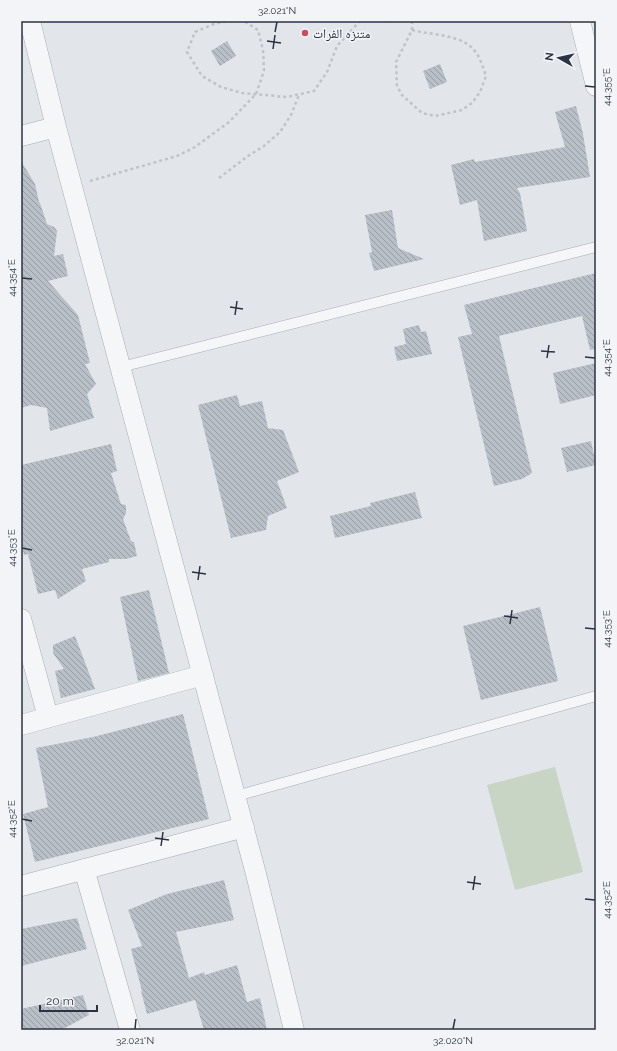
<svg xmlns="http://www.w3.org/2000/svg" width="617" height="1051" font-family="Raleway,'Noto Naskh Arabic',sans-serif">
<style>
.pitch{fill:#c8d4c4}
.building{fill:url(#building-back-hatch)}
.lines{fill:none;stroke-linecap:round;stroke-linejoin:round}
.service-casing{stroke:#a7acb4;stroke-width:11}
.minor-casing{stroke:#a7acb4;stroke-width:21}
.path{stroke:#c0c3c9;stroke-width:2.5;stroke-dasharray:3 3;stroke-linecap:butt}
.service{stroke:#f5f6f8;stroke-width:10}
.minor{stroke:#f5f6f8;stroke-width:20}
.ticks{fill:none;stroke:#2b3342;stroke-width:1.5}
.poi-dot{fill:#ca4c61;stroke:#f2f4f7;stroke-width:1.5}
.labels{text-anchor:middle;stroke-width:3;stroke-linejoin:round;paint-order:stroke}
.poi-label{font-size:13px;fill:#2b3342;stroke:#f2f4f7;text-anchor:start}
.neatline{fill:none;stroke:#2b3342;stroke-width:1.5}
.ticks-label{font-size:10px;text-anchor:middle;fill:#2b3342}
</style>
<defs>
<pattern id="building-back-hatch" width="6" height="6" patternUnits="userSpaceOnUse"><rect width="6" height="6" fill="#b9bfc7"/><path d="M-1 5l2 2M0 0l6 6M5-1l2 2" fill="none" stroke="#979ca3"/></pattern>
</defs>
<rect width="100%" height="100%" fill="#e2e5ea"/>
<!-- pitch -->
<path class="pitch" d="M555 767 583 872 515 890 487 785Z"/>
<!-- building -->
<path class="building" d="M227 41 236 56 220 66 211 51Z
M440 64 447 82 430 89 423 71Z
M576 106 583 134 590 177 517 188 520 193 527 231 484 241 477 200 460 205 451 165 474 159 475 162 565 147 555 112Z
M21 161 35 184 39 202 40 203 47 224 54 227 57 231 54 256 63 254 68 276 48 281 78 315 90 363 85 364 96 384 87 394 94 418 50 431 47 408 31 405 21 408Z
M392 210 398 248 424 259 374 271 369 253 372 252 365 215Z
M596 273V349L590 350 582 316 499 336 532 473 522 479 494 486 458 337 472 334 464 305Z
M419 325 421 332 426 331 432 354 397 361 394 347 406 344 403 329Z
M596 363V395L560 404 553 373Z
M237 395 240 406 262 401 268 428 283 430 299 472 277 481 287 508 268 516 266 530 231 538 198 405Z
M591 441 596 465 567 472 561 448Z
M111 444 117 471 111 473 121 504 126 505V513L123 519 131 541 134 542 137 556 126 559H109V562L82 569 86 581 58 599 55 590 38 594 28 554 24 555 21 542V465Z
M415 492 422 518 335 538 330 516 371 506 370 503Z
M149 590 169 673 138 681 120 597Z
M540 607 558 681 481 700 463 626Z
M75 636 95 689 61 698 55 671 64 669 53 653V645Z
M183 714 209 819 35 862 23 814 48 807 36 748 93 737Z
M224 880 234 920 176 932 189 978 204 972 205 975 237 965 247 1002 260 998 267 1030H204L195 1000 147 1014 141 991H142L131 949 142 946 128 910 167 894Z
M77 918 87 949 21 966V929Z
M83 995 89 1015 61 1030H21V1009Z"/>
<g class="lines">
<!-- service casing -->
<g class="service-casing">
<path id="service" d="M121 367 596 247
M236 796 596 696"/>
</g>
<!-- minor casing -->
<g class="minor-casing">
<path id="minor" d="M30 21 56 127 256 874 294 1030
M580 21 596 86
M21 136 56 127
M21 619 48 717
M21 725 203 675
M84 869 130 1030
M21 886 244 827"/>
</g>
<!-- path -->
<path class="path" d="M226 21 214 24 195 32 187 52 202 76 221 87 242 93 287 97 314 91 327 72 337 46 360 21
M383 21H391
M412 21V30L396 62 397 86 402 95 422 113 435 116 462 110 472 103 480 92 486 76C483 68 480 56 474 50 461 34 430 35 412 30
M219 178 248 156 264 146 280 132 291 115 299 95
M90 181 177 156 195 147 229 122 256 94 264 71 263 50 258 30 244 21"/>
<!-- service -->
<use href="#service" class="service"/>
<!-- minor -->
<use href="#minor" class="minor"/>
</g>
<!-- ticks -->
<path class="ticks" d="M275 32 277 22M267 41 281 43M273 49 275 35M585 86 595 87M22 278 32 279M230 307 243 309M235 315 237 301M541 351 555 352M585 357 595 358M547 358 549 345M22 548 32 550M192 572 206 574M198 580 200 566M504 616 518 618M510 624 512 610M585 628 595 629M22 819 32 821M155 838 169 840M161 846 163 832M467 882 481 884M473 890 475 876M585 899 595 900M135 1029 136 1019M453 1029 455 1019"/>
<!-- markers -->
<circle class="poi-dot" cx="305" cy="33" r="4"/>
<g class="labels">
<!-- poi labels -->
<g class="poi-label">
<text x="313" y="38">متنزه الفرات</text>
</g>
</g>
<!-- border -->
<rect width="617" height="1051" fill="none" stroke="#f2f4f7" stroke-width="44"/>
<!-- north arrow -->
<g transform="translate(559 58) rotate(278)" stroke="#f2f4f7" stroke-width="3" paint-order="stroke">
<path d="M0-3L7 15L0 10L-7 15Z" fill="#2b3342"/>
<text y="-6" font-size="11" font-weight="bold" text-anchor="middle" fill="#2b3342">N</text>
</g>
<!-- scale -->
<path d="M40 1005v6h57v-6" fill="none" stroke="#2b3342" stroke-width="2"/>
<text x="46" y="1005" font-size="12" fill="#2b3342" stroke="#f2f4f7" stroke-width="3" paint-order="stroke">20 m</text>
<rect x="22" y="22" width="573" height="1007" class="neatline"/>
<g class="ticks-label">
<text x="277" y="14">32.021°N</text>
<text transform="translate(606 87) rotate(-90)" y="4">44.355°E</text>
<text transform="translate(11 278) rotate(-90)" y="4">44.354°E</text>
<text transform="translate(606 358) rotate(-90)" y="4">44.354°E</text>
<text transform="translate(11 548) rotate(-90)" y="4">44.353°E</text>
<text transform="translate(606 629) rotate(-90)" y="4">44.353°E</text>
<text transform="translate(11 819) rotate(-90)" y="4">44.352°E</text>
<text transform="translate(606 900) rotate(-90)" y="4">44.352°E</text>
<text x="135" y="1044">32.021°N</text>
<text x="453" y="1044">32.020°N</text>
</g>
</svg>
